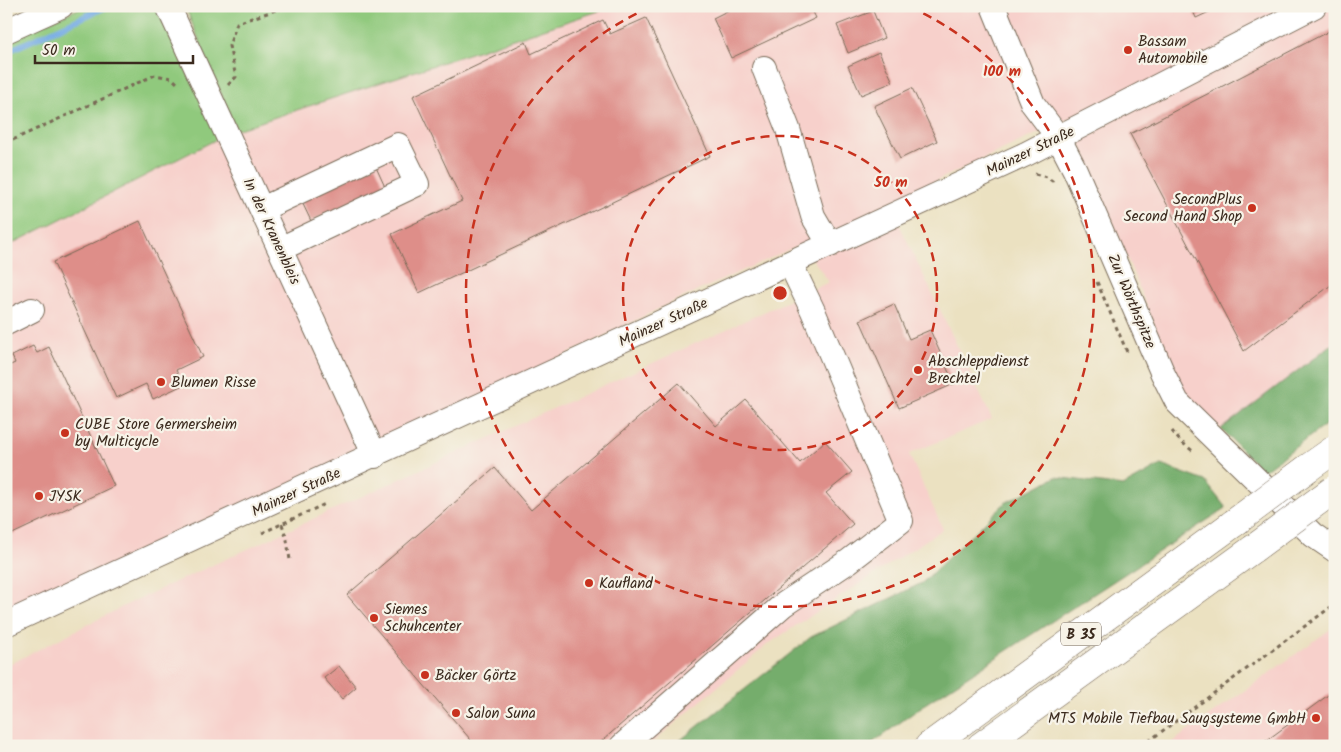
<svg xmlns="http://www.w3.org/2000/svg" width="1341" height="752" font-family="Kalam,sans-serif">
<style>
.built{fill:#f7d0cb}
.green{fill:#90c97d;stroke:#667a4e}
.forest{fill:#74ad6c;stroke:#586c45}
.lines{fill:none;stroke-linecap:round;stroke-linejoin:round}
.stream{stroke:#75ace4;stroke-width:6}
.building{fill:#de8e89}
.minor-casing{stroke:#796a57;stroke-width:26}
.highway-casing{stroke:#796a57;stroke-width:29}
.path{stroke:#796a57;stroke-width:3;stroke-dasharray:4 4;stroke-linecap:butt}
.minor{stroke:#fff;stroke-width:24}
.highway{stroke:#fff;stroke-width:28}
.highway-bridge-casing{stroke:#796a57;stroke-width:29;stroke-linecap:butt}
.highway-bridge{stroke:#fff;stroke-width:28}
.ring{fill:none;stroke:#c8321e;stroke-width:2.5;stroke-dasharray:9 6}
.poi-dot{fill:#c8321e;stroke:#f7f3e8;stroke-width:2}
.labels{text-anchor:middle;stroke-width:4.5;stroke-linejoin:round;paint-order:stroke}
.shield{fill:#f7f3e8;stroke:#73665b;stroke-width:1}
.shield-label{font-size:14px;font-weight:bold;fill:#3b2a1e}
.poi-label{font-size:15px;fill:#3b2a1e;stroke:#f7f3e8;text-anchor:start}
.street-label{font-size:15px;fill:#3b2a1e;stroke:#f7f3e8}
.centre{fill:#c8321e;stroke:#f7f3e8;stroke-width:2.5}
.ring-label{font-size:15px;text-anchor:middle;font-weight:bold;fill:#c8321e;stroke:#f7f3e8;stroke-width:4.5;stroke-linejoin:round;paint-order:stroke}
</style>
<rect width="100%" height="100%" fill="#f7f3e8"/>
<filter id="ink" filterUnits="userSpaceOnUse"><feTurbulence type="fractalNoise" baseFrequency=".02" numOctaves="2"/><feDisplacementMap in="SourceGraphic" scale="10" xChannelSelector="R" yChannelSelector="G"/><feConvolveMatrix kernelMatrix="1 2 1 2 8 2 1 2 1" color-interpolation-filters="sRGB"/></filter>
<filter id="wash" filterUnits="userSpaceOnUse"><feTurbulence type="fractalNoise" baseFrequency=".0096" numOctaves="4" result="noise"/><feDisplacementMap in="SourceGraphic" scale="20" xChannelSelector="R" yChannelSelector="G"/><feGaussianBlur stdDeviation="1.12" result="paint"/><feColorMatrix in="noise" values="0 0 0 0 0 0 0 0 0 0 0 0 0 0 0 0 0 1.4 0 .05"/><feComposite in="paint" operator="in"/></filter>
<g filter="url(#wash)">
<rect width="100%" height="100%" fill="#ebe1c1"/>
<!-- built -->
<path class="built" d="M614 6H1335V342L1221 429 1182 393 1070 118 889 203 992 419 909 454 943 529 768 644 648 746H6V666L132 602 829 282 802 244 668 304 405 436 6 623V247L228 133Z
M1335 626V746H1167Z"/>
<!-- green -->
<path class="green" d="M85 6H155L219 138 6 247V40Z
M185 6H614L236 130Z"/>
<!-- forest -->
<path class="forest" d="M1335 342V418L1263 471 1221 429Z
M1161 465 1205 481 1226 508 928 702 868 746H673L811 637 922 583 1005 503 1056 477 1123 486Z"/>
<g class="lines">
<!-- stream -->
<path class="stream" d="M6 52 108 6"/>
</g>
<g id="blocks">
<!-- building -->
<path class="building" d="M737 6H810L816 18 731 58 713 18Z
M1191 6H1222L1196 18Z
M873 11 884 38 848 53 837 25Z
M646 18 710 156 419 293 392 234 462 201 413 96 526 42 531 54 603 20 610 34Z
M1335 28V282L1244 351 1130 134Z
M879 52 893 82 861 95 848 66Z
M912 88 937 141 900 159 874 106Z
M375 165 385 187 311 221 301 200Z
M140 221 203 357 176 370 183 385 153 399 146 384 116 398 53 262Z
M894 304 909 339 930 330 954 384 899 408 860 320Z
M33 346 37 353 49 347 114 486 6 537V367L15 363 12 356Z
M679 383 716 426 746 400 800 463 825 441 852 472 826 493 853 524 596 746H476L347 595 495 468 531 510Z
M339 666 356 687 342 699 324 678Z
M1335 690V746H1259Z"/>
</g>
</g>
<g filter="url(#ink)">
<use href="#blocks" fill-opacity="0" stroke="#796a57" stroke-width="1"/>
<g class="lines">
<!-- minor casing -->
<g class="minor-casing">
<path id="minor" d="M168 6 375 456
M993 6 1033 104 1058 137 1075 170 1163 374 1177 402 1313 535 1335 550
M6 31 61 6
M764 68 788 129 813 216 830 245
M262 209 398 145 417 184 280 249
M6 323 32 310
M6 624 1026 154 1314 6
M622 746 783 605 849 561 901 521 813 311 790 263"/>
</g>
<!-- highway casing -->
<g class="highway-casing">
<path id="highway" d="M1308 468 1335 449
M929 746 1234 523
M981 746 1253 549"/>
</g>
<!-- path -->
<path class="path" d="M228 85 236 77 229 46 237 23 288 6
M6 143 155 75 172 78 178 84
M1035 174 1047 177 1056 184
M1097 282 1127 352
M1172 431 1180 441 1194 452
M282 524 287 540 290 560
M262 533 325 504
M1142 746 1335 604"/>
<!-- minor -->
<use href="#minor" class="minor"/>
<!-- highway -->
<use href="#highway" class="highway"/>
<!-- highway-bridge casing -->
<g class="highway-bridge-casing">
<path id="highway-bridge" d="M1234 523 1308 468
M1253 549 1333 490"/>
</g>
<!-- highway-bridge -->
<use href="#highway-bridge" class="highway-bridge"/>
</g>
</g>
<!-- distance rings -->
<g class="ring">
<circle cx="780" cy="293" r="157"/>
<path d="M910 7A314 314 0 1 1 650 7"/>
</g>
<!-- markers -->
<g class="poi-dot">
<circle cx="1128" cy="50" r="5"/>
<circle cx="1252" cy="208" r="5"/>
<circle cx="918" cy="370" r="5"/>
<circle cx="161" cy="382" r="5"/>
<circle cx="65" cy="433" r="5"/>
<circle cx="39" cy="496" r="5"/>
<circle cx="589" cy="583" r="5"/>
<circle cx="374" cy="618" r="5"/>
<circle cx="425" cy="675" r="5"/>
<circle cx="456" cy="713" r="5"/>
<circle cx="1316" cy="718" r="5"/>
</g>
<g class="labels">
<!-- shield labels -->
<rect class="shield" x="1061" y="622.5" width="40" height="23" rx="4"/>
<g class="shield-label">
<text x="1081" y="639">B 35</text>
</g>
<!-- poi labels -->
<g class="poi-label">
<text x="1138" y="46">Bassam<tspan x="1138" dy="17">Automobile</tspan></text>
<text x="1242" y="204" text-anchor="end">SecondPlus<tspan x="1242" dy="17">Second Hand Shop</tspan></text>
<text x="928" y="366">Abschleppdienst<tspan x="928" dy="17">Brechtel</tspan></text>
<text x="171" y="387">Blumen Risse</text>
<text x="75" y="429">CUBE Store Germersheim<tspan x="75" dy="17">by Multicycle</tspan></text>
<text x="49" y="501">JYSK</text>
<text x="599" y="588">Kaufland</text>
<text x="384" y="614">Siemes<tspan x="384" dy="17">Schuhcenter</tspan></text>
<text x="435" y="680">Bäcker Görtz</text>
<text x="466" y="718">Salon Suna</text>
<text x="1306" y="723" text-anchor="end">MTS Mobile Tiefbau Saugsysteme GmbH</text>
</g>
<!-- street labels -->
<g class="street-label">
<text transform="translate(1030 151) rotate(-26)" y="5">Mainzer Straße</text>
<text transform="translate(272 231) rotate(65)" y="5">In der Kranenbleis</text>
<text transform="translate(1132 301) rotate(67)" y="5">Zur Wörthspitze</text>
<text transform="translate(663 322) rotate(-25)" y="5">Mainzer Straße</text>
<text transform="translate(296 492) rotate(-25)" y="5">Mainzer Straße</text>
</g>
</g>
<circle cx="780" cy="293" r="8" class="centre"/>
<g class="ring-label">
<text x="1002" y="76">100 m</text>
<text x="891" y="187">50 m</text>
</g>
<!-- margin -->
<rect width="1341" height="752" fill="none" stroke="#f7f3e8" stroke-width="25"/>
<!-- scale -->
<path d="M35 55v8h158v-8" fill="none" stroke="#3b2a1e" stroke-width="2.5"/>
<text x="42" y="55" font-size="15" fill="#3b2a1e" stroke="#f7f3e8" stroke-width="4" paint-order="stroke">50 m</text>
</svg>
